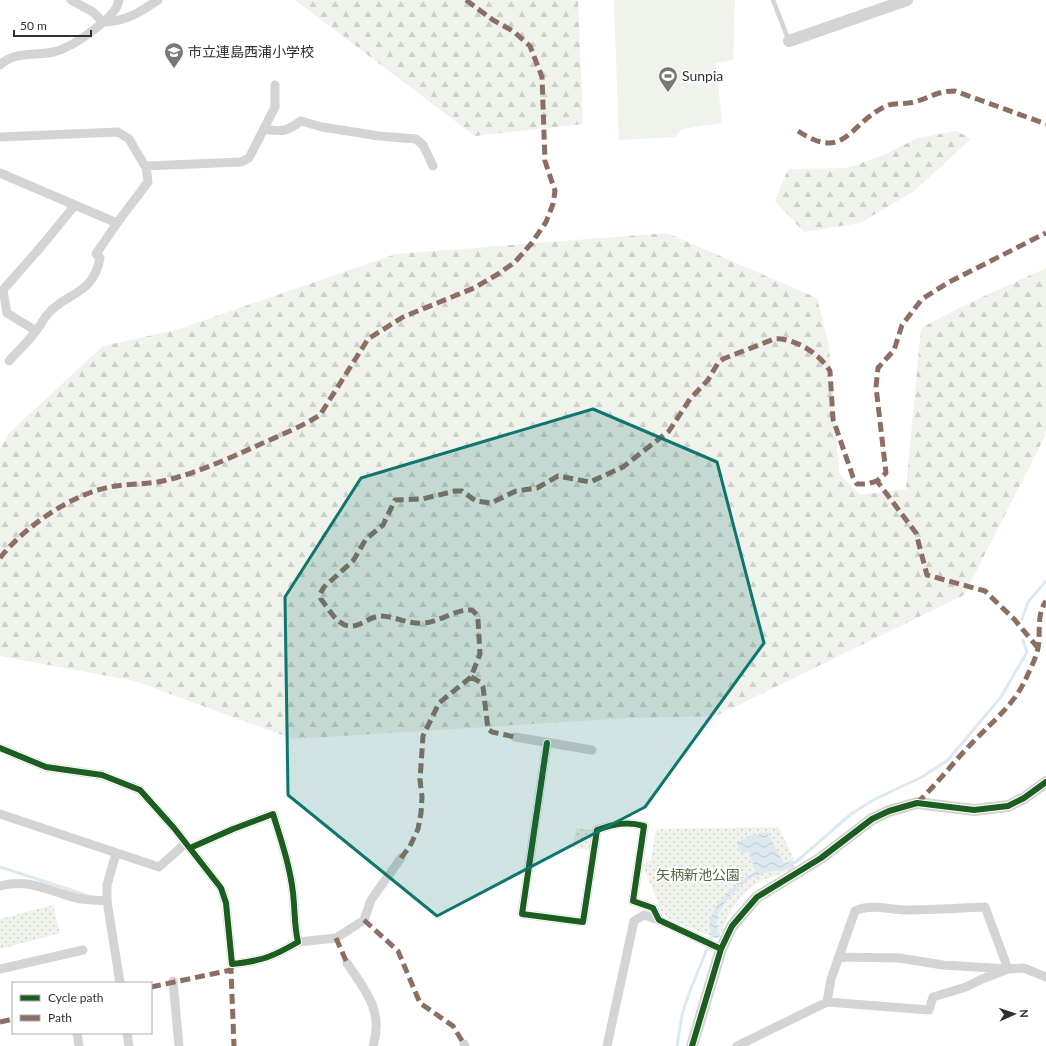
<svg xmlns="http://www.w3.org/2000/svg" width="1046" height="1046" font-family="Lato,'Noto Sans JP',sans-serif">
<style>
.green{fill:url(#green-dots)}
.forest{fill:url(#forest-firs)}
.pitch{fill:#f0f2ec}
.water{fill:url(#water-waves)}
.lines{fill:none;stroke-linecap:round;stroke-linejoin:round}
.stream{stroke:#dde9f0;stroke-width:3}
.service{stroke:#d4d4d4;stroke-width:4.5}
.minor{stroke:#d4d4d4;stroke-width:9}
.tertiary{stroke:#d4d4d4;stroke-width:12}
.quiet{stroke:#8d6e63;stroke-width:5;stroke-dasharray:10 5;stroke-linecap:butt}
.cycleway-casing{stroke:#fff;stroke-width:8}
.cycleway{stroke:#1b5e20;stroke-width:6}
.marked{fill:#0f766e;fill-opacity:0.2;stroke:#0f766e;stroke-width:3;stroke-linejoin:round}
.labels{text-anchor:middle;stroke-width:4;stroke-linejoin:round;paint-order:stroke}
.poi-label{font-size:14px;fill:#303030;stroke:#fff;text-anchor:start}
.park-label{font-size:14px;fill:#536742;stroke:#fff}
</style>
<defs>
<pattern id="green-dots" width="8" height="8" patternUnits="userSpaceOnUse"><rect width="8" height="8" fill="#f0f2ec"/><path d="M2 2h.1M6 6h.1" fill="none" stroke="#ced0cb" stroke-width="1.8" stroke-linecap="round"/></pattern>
<pattern id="forest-firs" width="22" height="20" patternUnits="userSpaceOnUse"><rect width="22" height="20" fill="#f0f2ec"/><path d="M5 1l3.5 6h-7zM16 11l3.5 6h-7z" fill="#ced0cb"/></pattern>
<pattern id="water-waves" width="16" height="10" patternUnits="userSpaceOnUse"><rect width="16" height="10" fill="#dde9f0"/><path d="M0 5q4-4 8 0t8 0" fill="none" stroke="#bec8ce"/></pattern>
</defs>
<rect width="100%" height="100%" fill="#fff"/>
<!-- green -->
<path class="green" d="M779 827 794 859 792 861 794 868C784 873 773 876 762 881 738 892 728 913 720 937L715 938 669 919 663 914 642 864 651 860 656 829Z
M576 828 593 830 590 850 573 848Z
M53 905 60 933 0 949V919Z"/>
<!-- forest -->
<path class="forest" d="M295 0H578L583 124 475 136Z
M957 131 971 139 914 191 860 223 804 232 775 201 788 169 847 168 886 154 917 138Z
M667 233 817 298 829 347 839 473 860 495 906 489 921 328 965 305 1046 268V434L964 595 716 716 629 718 293 739 135 681 0 656V450L8 434 103 346 176 330 396 254Z"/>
<!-- pitch -->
<path class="pitch" d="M614 0H735L733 60 716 63 722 123 682 129 675 137 619 140Z"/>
<!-- water -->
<path class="water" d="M767 832 784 863 792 860 794 868C782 870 769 871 758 875 743 880 718 904 717 920 716 927 718 931 720 937L715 938 711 936C711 931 709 925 710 921 714 902 739 880 756 872L748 851 742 854 737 843 747 837Z"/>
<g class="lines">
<!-- stream -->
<path class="stream" d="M1022 619 1028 602 1046 581
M790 864 796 862 851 814 875 799 922 777 948 760 1001 697 1027 652 1023 640
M0 867 86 895
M677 1046 682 1015 688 996 713 934"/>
<!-- service -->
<path class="service" d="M773 0 789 41"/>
<!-- minor -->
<path class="minor" d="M71 0 93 12 103 22C126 22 140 12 158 0
M0 65C15 51 35 56 53 52 70 49 103 25 114 11 117 8 118 4 119 0
M264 129C281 132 286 132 301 121L322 127 379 136 416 139 423 145 433 166
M0 137 118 132 129 139 145 166 241 162 249 158 275 107V85
M0 173 117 223
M36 331 7 313 3 290 45 242 75 205
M9 361C18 351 28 342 36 331 40 326 43 320 47 315 67 291 93 296 100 258L96 254 117 223 148 182 146 166
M515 737 592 750
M547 743 522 914 583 922 597 830C614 824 627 821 644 826L633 901 653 908 659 920 721 949
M0 748 46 767 102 775 140 790 174 828 221 888 226 903 232 964C262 961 272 957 298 942 294 925 295 909 293 893 290 866 281 840 273 814L233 829 190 848
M0 814 159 867 186 843
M116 853 107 885V901L120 983
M0 886C29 878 48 891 76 898 85 900 97 900 107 901
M298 942 336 938 364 920 371 900 401 858
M347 963C365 990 384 1011 373 1046
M0 969 83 950
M173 981 179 1046
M827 1002 831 979 855 911C870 904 887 909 904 910 931 910 958 908 985 907L1008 969 943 965 899 958 839 957
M77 1033 79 1046
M127 1033 129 1046
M464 1044 465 1046
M607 1046 634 921 644 915 659 920
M737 1046 827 1002 929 1010 933 997 966 987 982 979 1008 969 1024 968 1046 977"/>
<!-- tertiary -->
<path class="tertiary" d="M789 41 907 0
M692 1046 721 949 732 926 757 897 821 858 872 819 889 811 917 803 974 810 1008 806 1024 798 1046 782"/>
<!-- quiet -->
<path class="quiet" d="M798 131C845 162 848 125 884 107 892 102 904 105 914 102 930 98 936 91 955 91L1046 124
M0 558C24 527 72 494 110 487 129 483 149 485 167 480 200 472 232 457 263 443 283 434 303 426 320 415L368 339 403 317 474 288 498 274 515 262 531 244 546 222 553 204 555 191 545 161 542 77 530 46 513 31 493 20 466 0
M1038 648 1014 619 985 591 927 575 916 533 877 481 886 473 876 387 878 368 894 350 902 325 922 299 949 282 1046 233
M471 677 480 682 483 687 488 729 492 732 515 737
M917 803C938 783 955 760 975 740 996 718 1016 703 1028 674 1032 666 1036 657 1038 648 1041 633 1036 615 1046 601
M401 858 410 846 418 829 421 813 422 797 420 780 423 736 439 703 471 677 480 654 478 620 477 615 472 610C456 609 441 621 425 623 409 625 395 616 380 616 372 617 366 621 360 624 341 633 331 612 321 599L320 594 324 587 353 561 366 539 383 525 395 500 422 499 455 491H462L476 501 491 503 516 491 537 488 558 476 590 482 623 467 669 431 690 399 708 380 718 363 723 359 774 339C794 337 820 354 830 371L833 419 853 477 857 484H867L877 481
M364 920 398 951 420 1003 453 1026 464 1044
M336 938 347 963
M232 964 231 970 234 1046
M151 987 231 970
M0 1022 13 1019"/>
<!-- cycleway casing -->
<g class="cycleway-casing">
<path id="cycleway" d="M547 743 522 914 583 922 597 830C614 824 627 821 644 826L633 901 653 908 659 920 721 949
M0 748 46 767 102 775 140 790 174 828 221 888 226 903 232 964C262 961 272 957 298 942 294 925 295 909 293 893 290 866 281 840 273 814L233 829 190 848
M692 1046 721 949 732 926 757 897 821 858 872 819 889 811 917 803 974 810 1008 806 1024 798 1046 782"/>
</g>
<!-- cycleway -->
<use href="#cycleway" class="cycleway"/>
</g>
<!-- marked area -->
<path class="marked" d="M593 409 717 462 764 643 645 807 437 916 288 795 285 597 361 478Z"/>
<!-- icons -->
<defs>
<g id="school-pin" transform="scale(1)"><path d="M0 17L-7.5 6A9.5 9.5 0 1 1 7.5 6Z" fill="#787878" stroke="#fff"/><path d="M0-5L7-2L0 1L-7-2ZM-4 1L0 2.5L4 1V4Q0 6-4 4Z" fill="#fff"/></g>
<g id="stadium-pin" transform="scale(1)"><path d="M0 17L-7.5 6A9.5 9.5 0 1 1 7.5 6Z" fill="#787878" stroke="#fff"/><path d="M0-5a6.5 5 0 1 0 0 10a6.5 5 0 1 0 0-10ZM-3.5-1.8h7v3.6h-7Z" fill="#fff"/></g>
</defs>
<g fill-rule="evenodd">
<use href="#school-pin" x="174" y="52"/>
<use href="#stadium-pin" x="668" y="76"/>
</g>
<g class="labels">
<!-- poi labels -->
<g class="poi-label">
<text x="188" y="57">市立連島西浦小学校</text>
<text x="682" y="81">Sunpia</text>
</g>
<!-- park labels -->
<g class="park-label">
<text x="698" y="880">矢柄新池公園</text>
</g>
</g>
<!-- legend -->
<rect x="12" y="982" width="140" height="52" fill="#ffffff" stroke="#acacac"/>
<rect x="20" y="995" width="20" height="6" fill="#1b5e20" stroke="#acacac"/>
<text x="48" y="1002" font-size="12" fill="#303030">Cycle path</text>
<rect x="20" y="1015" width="20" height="6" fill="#8d6e63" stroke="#acacac"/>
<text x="48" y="1022" font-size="12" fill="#303030">Path</text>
<!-- north arrow -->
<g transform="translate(1014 1014) rotate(87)" stroke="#ffffff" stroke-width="3" paint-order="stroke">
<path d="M0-3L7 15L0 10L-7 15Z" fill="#303030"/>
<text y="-6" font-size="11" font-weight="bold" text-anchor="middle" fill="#303030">N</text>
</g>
<!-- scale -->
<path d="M14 30v6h77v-6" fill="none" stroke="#303030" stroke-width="2"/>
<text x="20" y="30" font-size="12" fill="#303030" stroke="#ffffff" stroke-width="3" paint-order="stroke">50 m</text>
</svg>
